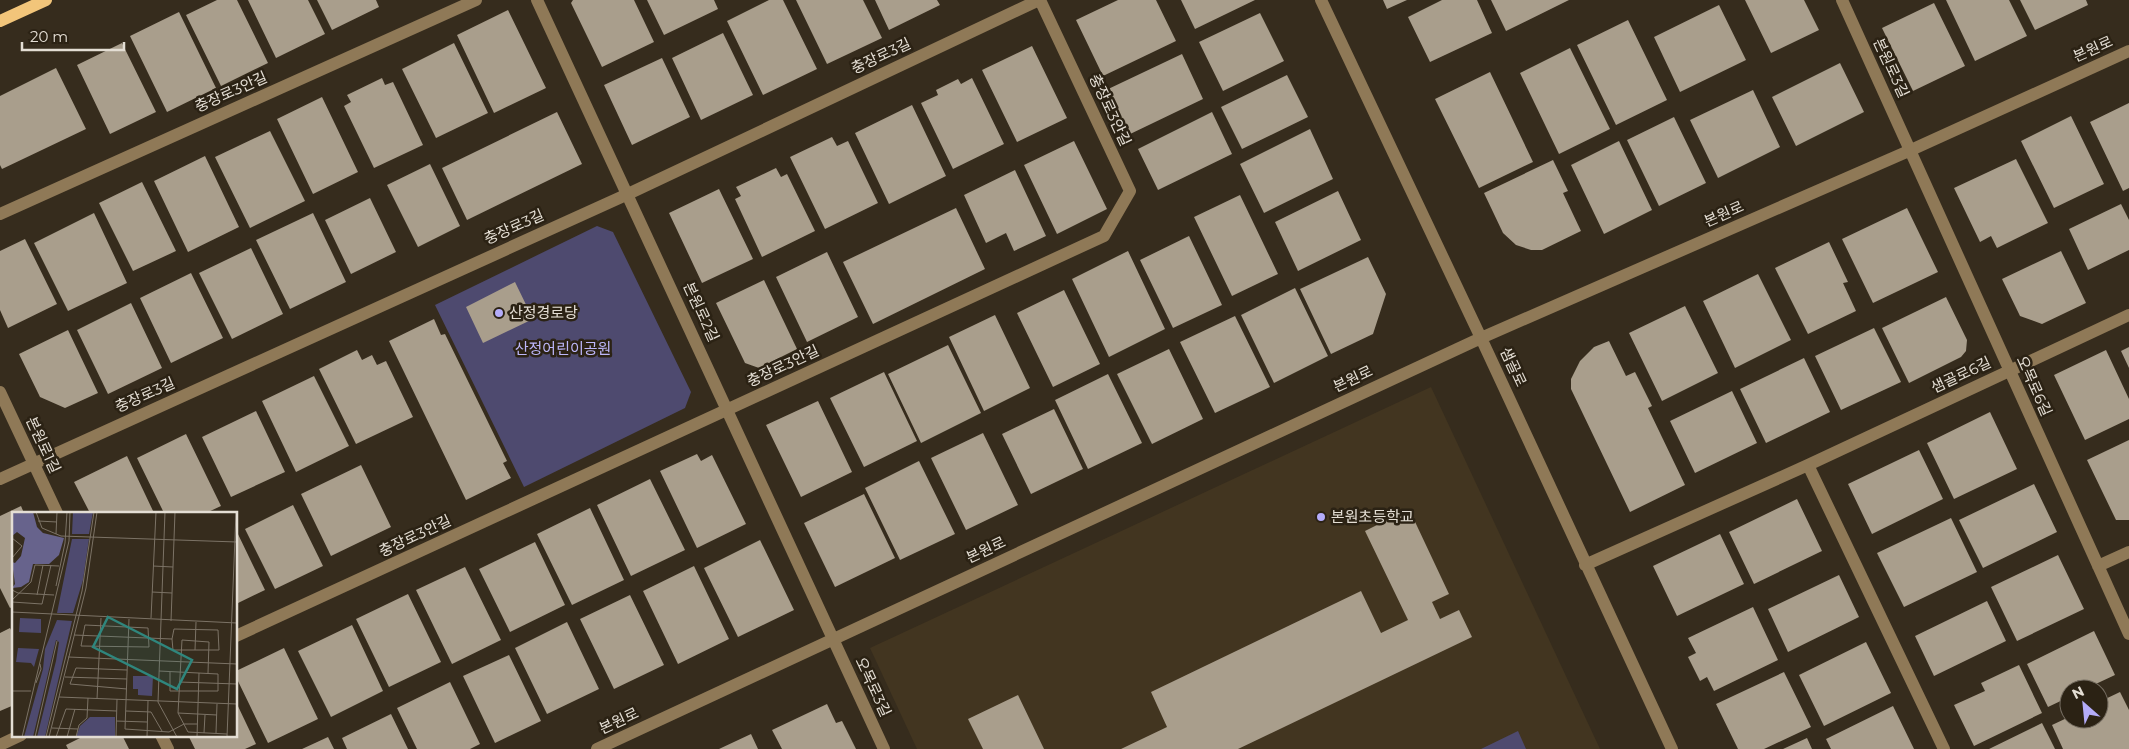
<svg xmlns="http://www.w3.org/2000/svg" width="2129" height="749" font-family="Montserrat,'Noto Sans KR',sans-serif">
<style>
.built{fill:#423520}
.green{fill:#4e4a6f}
.building{fill:#a99e8c}
.lines{fill:none;stroke-linecap:round;stroke-linejoin:round}
.minor{stroke:#8f7957;stroke-width:12}
.major{stroke:#f2c57a;stroke-width:12}
.poi-dot{fill:#b4acf9;stroke:#2b2214;stroke-width:2}
.labels{text-anchor:middle;stroke-width:5;stroke-linejoin:round;paint-order:stroke}
.street-label{font-size:15px;fill:#e4ded4;stroke:#2b2214}
.poi-label{font-size:15px;fill:#e4ded4;stroke:#2b2214;text-anchor:start}
.park-label{font-size:15px;fill:#bdb7fa;stroke:#2b2214}
.inset-road{fill:none;stroke:#7c7366;stroke-width:1}
.view{fill:#2f867d;fill-opacity:0.15;stroke:#2f867d;stroke-width:2.5}
.inset-edge{fill:none;stroke:#e4ded4;stroke-width:2.5}
</style>
<rect width="100%" height="100%" fill="#362c1d"/>
<!-- built -->
<path class="built" d="M1431 387 1600 749H917L870 648Z"/>
<!-- green -->
<path class="green" d="M597 226 613 232 691 392 685 408 524 487 435 305Z
M1518 731 1526 749H1481Z"/>
<!-- building -->
<path class="building" d="M217 0H237L268 63 221 86 186 15Z
M248 0H308L325 34 276 58Z
M317 0H376L379 7 332 30Z
M573 0H634L654 42 602 67 571 3Z
M647 0H714L718 9 664 35Z
M769 0H783L817 69 763 95 727 21Z
M796 0H863L882 38 827 64Z
M875 0H937L940 5 889 30Z
M1118 0H1156L1176 41 1103 76 1076 20Z
M1181 0H1255L1195 29Z
M1383 0H1407L1387 9Z
M1442 0H1477L1492 33 1430 62 1408 17Z
M1491 0H1569L1506 31Z
M1745 0H1804L1819 30 1771 53Z
M1946 0H2009L2027 36 1975 61Z
M2020 0H2086L2088 5 2035 30Z
M1934 3 1965 66 1913 91 1882 28Z
M1719 5 1746 60 1680 92 1654 37Z
M508 10 546 88 494 113 457 35Z
M179 12 216 88 167 112 130 36Z
M1260 13 1284 61 1223 91 1199 42Z
M1628 20 1667 100 1616 125 1577 45Z
M723 33 753 95 701 120 672 58Z
M122 43 156 112 110 134 77 65Z
M454 43 488 113 436 138 402 69Z
M1032 46 1067 118 1017 142 982 70Z
M1570 48 1610 129 1559 154 1520 73Z
M1182 54 1203 99 1126 136 1104 91Z
M662 58 690 117 632 145 604 85Z
M1840 63 1864 112 1796 146 1772 97Z
M56 68 86 129 2 169 0 165V96Z
M1490 72 1533 162 1479 188 1435 99Z
M1287 75 1308 117 1242 149 1221 107Z
M382 78 385 85 393 82 423 145 374 168 344 106 351 102 347 95Z
M972 78 1004 144 953 169 921 103 938 95 936 90 958 79 961 84Z
M1753 90 1780 147 1718 178 1690 120Z
M322 97 358 172 313 194 277 119Z
M2129 103V188L2123 191 2090 122Z
M912 105 946 176 889 204 855 133Z
M557 112 582 164 467 220 442 168Z
M1212 112 1232 154 1158 190 1138 149Z
M2071 116 2104 184 2054 208 2021 141Z
M1674 117 1706 183 1659 206 1627 140Z
M1310 129 1333 179 1264 213 1240 164Z
M270 131 305 201 250 228 215 157Z
M832 137 837 146 848 141 878 203 825 229 790 157Z
M1074 141 1107 209 1057 234 1024 165Z
M1619 141 1652 210 1604 234 1571 165Z
M205 156 239 227 188 252 154 181Z
M2016 159 2048 223 1997 248 1991 236 1980 242 1954 188Z
M1553 160 1568 191 1563 193 1581 231 1542 250H1531L1516 245 1503 233 1484 193Z
M430 164 460 226 418 247 387 185Z
M776 168 781 177 787 174 815 231 762 257 735 199 741 196 736 187Z
M1015 170 1046 236 1014 251 1006 233 986 243 964 195Z
M142 182 176 251 133 271 99 203Z
M719 189 753 259 702 283 669 213Z
M1338 191 1361 240 1298 271 1275 222Z
M1240 195 1278 274 1232 296 1194 217Z
M370 198 396 252 351 274 325 220Z
M2121 204 2129 220V250L2088 270 2069 229Z
M956 208 985 269 873 324 843 262Z
M1907 208 1938 272 1873 303 1842 239Z
M94 213 127 283 68 311 34 243Z
M313 213 346 282 290 309 256 240Z
M1189 236 1222 305 1173 328 1140 260Z
M25 239 57 304 8 328 0 310V251Z
M1829 242 1848 282 1843 283 1856 311 1808 334 1775 268Z
M251 248 283 314 232 339 199 273Z
M1128 251 1165 329 1109 357 1072 279Z
M2061 251 2086 303 2042 324 2020 316 2002 279Z
M827 252 858 317 807 342 776 277Z
M1368 257 1386 294 1373 334 1331 354 1300 289Z
M191 273 223 338 171 363 140 298Z
M1758 274 1791 340 1735 368 1703 301Z
M764 280 797 349 759 368 745 363 716 303Z
M515 282 533 319 483 343 466 307Z
M1295 288 1328 356 1274 383 1241 315Z
M1064 290 1100 364 1053 387 1017 313Z
M1946 297 1967 340 1966 351 1961 357 1909 383 1882 328Z
M131 303 162 368 108 394 77 330Z
M1685 306 1718 373 1662 401 1629 333Z
M995 315 1030 388 984 411 949 337Z
M1235 316 1270 387 1215 413 1180 342Z
M434 319 441 335 445 334 507 461 503 463 511 478 466 500 389 341Z
M1874 328 1901 382 1841 410 1815 356Z
M68 330 98 393 65 408 40 397 19 354Z
M1609 341 1626 376 1635 372 1652 406 1648 408 1685 485 1630 512 1571 389V379L1580 361 1594 347Z
M948 345 981 413 921 443 888 374Z
M2129 347V368L2121 351Z
M1169 349 1203 419 1152 444 1117 374Z
M357 350 362 360 372 355 377 365 386 361 413 417 356 444 319 369Z
M2106 350 2129 399V419L2085 440 2054 375Z
M1804 358 1830 412 1766 443 1740 389Z
M884 372 917 441 864 467 830 398Z
M1108 374 1142 443 1088 469 1055 400Z
M314 376 349 446 296 472 262 401Z
M1732 391 1757 443 1695 473 1670 421Z
M818 401 852 472 801 497 766 425Z
M1054 409 1083 469 1031 494 1002 434Z
M256 411 285 472 231 497 202 437Z
M1990 412 2017 469 1954 499 1927 443Z
M983 433 1018 505 966 530 931 458Z
M186 434 221 506 206 513H164L137 458Z
M2129 440V520H2116L2087 460Z
M1919 450 1943 499 1872 534 1848 484Z
M697 454 701 461 712 455 746 524 697 548 660 471Z
M127 456 154 513H90L74 482Z
M919 461 955 534 900 560 865 488Z
M361 465 391 527 331 556 301 494Z
M650 479 685 550 631 576 597 505Z
M2034 484 2057 532 1983 568 1959 520Z
M864 494 895 558 835 587 804 523Z
M1797 499 1822 551 1754 584 1729 532Z
M293 505 323 566 275 589 245 529Z
M21 506 24 513H14V606L10 608 0 588V516Z
M590 508 624 580 572 605 537 534Z
M1409 509 1449 594 1432 602 1440 619 1459 610 1472 637 1238 749H1121L1167 727 1151 692 1361 591 1381 633 1408 620 1365 531Z
M1951 518 1977 572 1904 607 1877 553Z
M236 530 265 590 236 604Z
M1720 534 1744 584 1677 616 1653 566Z
M760 540 794 610 738 637 704 568Z
M535 542 565 605 510 632 479 569Z
M2058 555 2084 609 2017 641 1991 587Z
M694 566 729 639 678 664 643 591Z
M465 567 501 640 452 664 416 590Z
M1839 575 1859 617 1788 652 1768 609Z
M408 594 441 662 389 687 356 619Z
M630 595 664 665 614 689 580 619Z
M1987 601 2006 641 1934 676 1915 636Z
M1753 607 1778 660 1714 691 1707 677 1700 681 1688 657 1696 653 1688 638Z
M567 622 599 689 547 714 515 648Z
M352 625 383 691 331 717 298 651Z
M10 628 14 636V705L0 711V633Z
M2094 631 2115 675 2085 689H2069V697L2048 707 2027 664Z
M1866 642 1891 693 1824 726 1799 675Z
M284 648 318 719 268 743 236 677V671Z
M509 655 541 721 495 743 463 676Z
M2019 665 2042 713 1974 746 1954 705 1985 691 1981 683Z
M1784 672 1811 727 1764 749H1738L1716 704Z
M450 682 480 744 470 749H417L397 708Z
M2120 692 2129 710V749H2063L2052 725 2069 717V719H2099V702Z
M1018 695 1044 749H983L968 719Z
M236 702 256 744 245 749H195L188 735H236Z
M827 704 836 723 842 721 856 749H782L772 730Z
M1893 706 1914 749H1831L1826 739Z
M391 714 408 749H347L342 738Z
M2042 723 2055 749H1989Z
M751 734 758 749H719Z
M86 735H122L129 749H68L66 745Z
M328 737 334 749H302Z
M1807 738 1812 749H1783Z"/>
<g class="lines">
<!-- minor -->
<path class="minor" d="M537 0 884 749
M1321 0 1481 338 1672 749
M1842 0 2129 634
M0 214 476 0
M0 392 57 513
M1808 465 1944 749
M0 479 628 194 1039 0
M1585 565 1808 465 2129 315
M2098 566 2129 552
M236 636 1104 236 1130 191 1040 0
M161 735 168 749
M0 745 21 735
M597 749 1481 338 1911 150 2129 51"/>
<!-- major -->
<path class="major" d="M0 21 46 0"/>
</g>
<!-- markers -->
<g class="poi-dot">
<circle cx="499" cy="313" r="5"/>
<circle cx="1321" cy="517" r="5"/>
</g>
<g class="labels">
<!-- street labels -->
<g class="street-label">
<text transform="translate(2093 49) rotate(-24)" y="5">본원로</text>
<text transform="translate(881 56) rotate(-25)" y="5">충장로3길</text>
<text transform="translate(1891 68) rotate(65)" y="5">본원로3길</text>
<text transform="translate(231 92) rotate(-24)" y="5">충장로3안길</text>
<text transform="translate(1110 110) rotate(65)" y="5">충장로3안길</text>
<text transform="translate(1724 214) rotate(-24)" y="5">본원로</text>
<text transform="translate(514 227) rotate(-24)" y="5">충장로3길</text>
<text transform="translate(701 312) rotate(65)" y="5">본원로2길</text>
<text transform="translate(783 366) rotate(-25)" y="5">충장로3안길</text>
<text transform="translate(1513 367) rotate(65)" y="5">샘골로</text>
<text transform="translate(1961 375) rotate(-25)" y="5">샘골로6길</text>
<text transform="translate(1353 379) rotate(-25)" y="5">본원로</text>
<text transform="translate(2034 386) rotate(66)" y="5">오목로6길</text>
<text transform="translate(145 395) rotate(-24)" y="5">충장로3길</text>
<text transform="translate(43 445) rotate(65)" y="5">본원로1길</text>
<text transform="translate(415 536) rotate(-25)" y="5">충장로3안길</text>
<text transform="translate(986 550) rotate(-25)" y="5">본원로</text>
<text transform="translate(873 687) rotate(65)" y="5">오목로3길</text>
<text transform="translate(619 721) rotate(-25)" y="5">본원로</text>
</g>
<!-- poi labels -->
<g class="poi-label">
<text x="509" y="318">산정경로당</text>
<text x="1331" y="522">본원초등학교</text>
</g>
<!-- park labels -->
<g class="park-label">
<text x="563" y="354">산정어린이공원</text>
</g>
</g>
<!-- overview -->
<g transform="translate(12 512)">
<rect width="225" height="225" fill="#362c1d"/>
<path d="M61 0H81L77 22H60ZM60 27H77L71 68 61 101H45ZM8 106 29 107V121L7 120ZM45 108 60 109 33 225H25L44 149 47 130 44 128 21 225H12L31 157 33 137ZM6 136 27 137 22 155 19 151 4 150ZM121 164H141L140 184 126 183V177H121ZM78 205H103V225H64L68 214Z" fill="#4e4a6f"/>
<path d="M0 0H21L25 15 31 21 52 26 47 43 37 52H21L17 70 9 75 0 76 3 72 0 50 3 51 9 44 13 26 5 20 0 24Z" fill="#67638c"/>
<path class="inset-road" d="M24 0 30 16 49 24 225 30M153 0 146 190 165 225M26 9 45 10M44 22 45 0M0 26 10 34 0 46M141 54 161 55M44 74 53 31 55 0M0 78 6 81 42 83M140 80 160 81M25 83 31 53M0 88 19 70 23 53 47 54M0 90 30 92 39 53M0 100 225 111M139 106 144 0M117 107 113 217 157 220 172 212H185M159 109 163 0M73 113 136 116 137 135 69 134ZM62 123 160 127 162 117 206 118 207 138H161L160 127M183 138 184 110M56 145 225 152M147 159 206 162V179H158V160M196 161 197 130 170 128 166 201 176 220 215 222M53 165 115 167M167 170 225 172M24 171 29 157 28 152M115 177 58 172 64 156 115 158M0 179H19M47 185 225 192M85 187 89 106M114 199 139 200 150 219M166 201 205 203M104 209 135 210M40 216 66 217M192 221 193 203M204 221 205 192M10 225 57 29 58 0M23 225 45 129M34 225 70 79 82 0M37 225 74 76 85 0M44 225 54 197 105 199M55 225 63 197M64 225 67 213 75 206 76 186M104 225 105 187M135 225 136 189M185 225 187 161M215 225 224 0"/>
<path class="view" d="M96 105 180 148 165 177 81 135Z"/>
<rect width="225" height="225" class="inset-edge"/>
</g>
<!-- north arrow -->
<g transform="translate(2084 704) rotate(333)"><circle r="24" fill="#2b2214" stroke="#756d61"/>
<path d="M0-4L9 19L0 12L-9 19Z" fill="#b4acf9"/>
<text y="-8" font-size="14" font-weight="bold" text-anchor="middle" fill="#e4ded4">N</text>
</g>
<!-- scale -->
<path d="M22 42v8h102v-8" fill="none" stroke="#e4ded4" stroke-width="2.5"/>
<text x="30" y="42" font-size="15" fill="#e4ded4" stroke="#2b2214" stroke-width="4" paint-order="stroke">20 m</text>
</svg>
